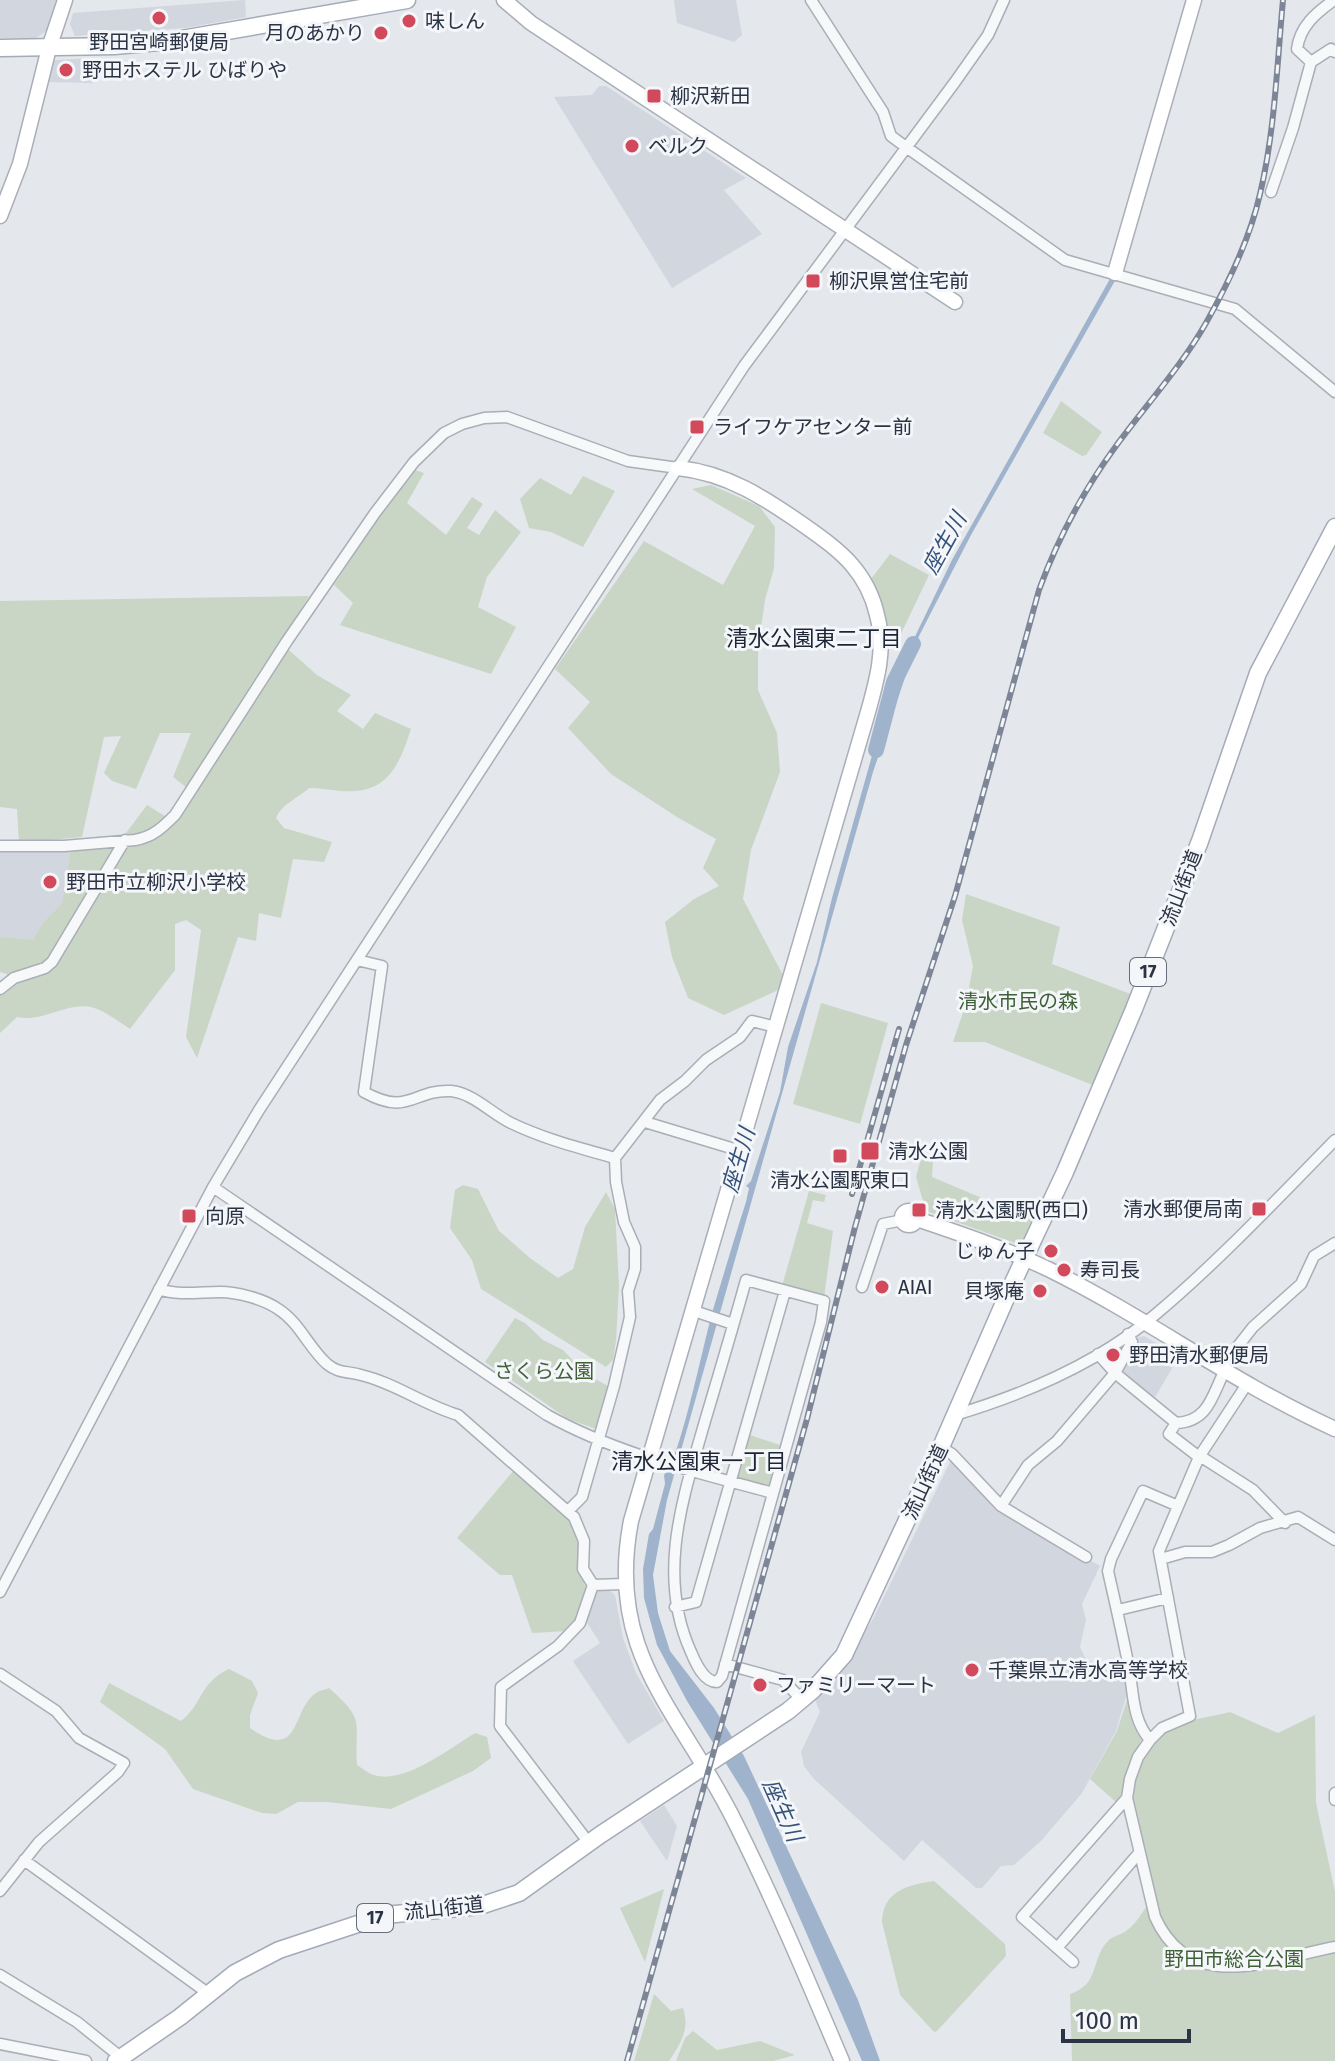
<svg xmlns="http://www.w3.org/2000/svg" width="1335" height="2061" font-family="'Fira Sans','Noto Sans JP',sans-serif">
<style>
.built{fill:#d2d6de}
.green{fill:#c9d6c5}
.water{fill:#9fb4cc}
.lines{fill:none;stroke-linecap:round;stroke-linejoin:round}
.river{stroke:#9fb4cc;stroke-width:16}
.street-casing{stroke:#a9aeb7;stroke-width:13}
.secondary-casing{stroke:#a9aeb7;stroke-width:17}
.primary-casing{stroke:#a3abb8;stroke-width:19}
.street{stroke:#f7f8fa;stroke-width:10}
.secondary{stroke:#fff;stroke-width:14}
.primary{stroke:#fff;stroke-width:16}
.rail-casing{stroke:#7d8696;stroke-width:6}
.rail{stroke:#f4f6f9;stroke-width:3;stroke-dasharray:9;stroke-linecap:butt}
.poi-dot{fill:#d1495b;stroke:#f4f6f9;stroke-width:3}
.labels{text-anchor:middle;stroke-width:6;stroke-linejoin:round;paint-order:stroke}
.shield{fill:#f4f6f9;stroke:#676e7b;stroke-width:2}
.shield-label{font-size:18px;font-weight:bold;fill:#2b3445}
.poi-label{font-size:20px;fill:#2b3445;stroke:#f4f6f9;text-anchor:start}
.street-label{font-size:20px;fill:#2b3445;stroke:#f4f6f9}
.park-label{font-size:20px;fill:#3f6138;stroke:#f4f6f9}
.water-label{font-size:22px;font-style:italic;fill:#34527a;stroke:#f4f6f9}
.neighbourhood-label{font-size:22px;fill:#1d2536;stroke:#f4f6f9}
</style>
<rect width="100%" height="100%" fill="#e4e7ec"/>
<!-- built -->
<path class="built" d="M0 0H56L49 29 36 38H0Z
M245 0 246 17 185 28 75 36 70 24 73 13Z
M674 0H736L742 35 734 42 677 23Z
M94 58 93 83 47 82 49 65H52L55 60Z
M599 86H606L746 178 724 190 762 234 672 288 554 97 592 95Z
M114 844 84 914 0 957V849Z
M1144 1336 1179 1356 1153 1401 1121 1373 1120 1368 1136 1338Z
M952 1458 1003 1510 1100 1566 1082 1604 1086 1620 1080 1647 1085 1658 1118 1676 1126 1684V1697L1116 1731 1082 1793 1041 1841 1014 1865 1001 1866 982 1888H976L922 1840 904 1861 814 1779 804 1766 801 1752 820 1712 814 1697 847 1661 874 1617Z
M608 1589 615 1595 623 1638 636 1673 664 1721 628 1744 573 1661 600 1643 586 1621 595 1593 598 1590Z
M664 1805 677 1826 667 1861 640 1821Z"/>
<!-- green -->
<path class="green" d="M1061 401 1102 432 1086 455 1082 456 1043 433Z
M415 470 424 473 407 503 446 535 472 497 483 504 467 528 479 535 495 510 521 532 487 577 478 607 516 627 491 674 340 625 353 603 334 585 394 494Z
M583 476 615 491 583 547 551 532 529 528 520 499 540 478 571 495Z
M711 485 759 506 775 527 774 568 765 600 758 649V690L777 733 780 772 751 850 743 899 786 981 776 991 724 1015 688 998 672 957 665 922 694 899 719 886 703 868 716 839 677 817 611 774 568 728 590 702 555 669 644 541 723 585 755 526 692 489Z
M890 554 929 575 898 640 888 636 881 601 871 579Z
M309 596 281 643 317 675 351 695 337 711 363 729 375 713 411 729C399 766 387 795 341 791 330 790 320 788 309 788 297 799 283 803 276 818L284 828 332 842 324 862 293 859 281 918 259 913 256 941 238 937 197 1058 186 1037 201 930 186 920 175 924V970L130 1029C119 1022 104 1010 91 1007 65 1002 43 1023 17 1017L0 1033V989L7 974 0 972V937L33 940 44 922 62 904 71 850 117 845 147 805 168 818 186 787 173 777 191 733H160L136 789 112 781 104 773 121 736 104 737 82 837 19 843 17 809 0 807V601Z
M966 894 1060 927 1052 964 1133 995 1095 1086 985 1042H953L966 1004 973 966 962 920Z
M821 1003 888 1023 860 1124 793 1104Z
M914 1153 933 1161 932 1177 1034 1220 1024 1242 1015 1243 926 1211 916 1177 920 1162 912 1159Z
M463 1185 478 1189 499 1231 530 1258 558 1278 573 1269 585 1227 606 1192 615 1209 619 1286 616 1341 613 1360 606 1367 481 1289 472 1260 450 1228 455 1190Z
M809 1191 826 1195 824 1202 813 1200 807 1223 833 1231 824 1298 782 1286Z
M515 1318 525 1323 543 1340 563 1350 586 1374 610 1387 596 1429 568 1419 485 1362Z
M747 1434 783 1446 772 1484 766 1487 737 1479 735 1475Z
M514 1470 570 1518 579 1547V1570L587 1591 577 1618 568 1631 532 1633 512 1575H500L457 1538Z
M229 1669 252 1681 258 1693 250 1715V1728C302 1764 291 1709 316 1693 320 1690 325 1690 329 1688 367 1722 354 1719 357 1765 362 1768 369 1774 374 1775 404 1785 450 1748 475 1733L487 1737 491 1758 473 1771 391 1809 327 1802H298L276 1814 262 1813 193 1789 165 1749 100 1702 109 1683 181 1721C203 1704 199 1683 229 1669Z
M1128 1697 1143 1736 1133 1758 1125 1794 1117 1803 1090 1779 1117 1731Z
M1230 1712 1278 1733 1315 1715 1316 1803 1335 1892V2061H1072L1070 1994C1101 1984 1090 1958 1109 1940 1113 1936 1121 1935 1126 1931 1137 1924 1145 1907 1154 1896 1142 1843 1107 1762 1171 1728 1188 1719 1211 1717 1230 1712Z
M934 1881 1005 1944 1006 1956 937 2031 934 2032 900 1995 882 1922C883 1891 907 1885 934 1881Z
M664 1889 645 1962 620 1908Z
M654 1994 671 2011 683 2008C690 2029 681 2043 669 2061H634Z
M693 2031 717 2050 760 2041 795 2055 773 2061H676L685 2038Z"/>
<!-- water -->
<path class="water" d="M1111 277 1116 279 971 535 919 636 873 772 667 1500 653 1575 658 1613 670 1651 714 1708 744 1756 858 2000 880 2061H862L748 1799 687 1701 657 1645 644 1598 643 1569 649 1534 653 1529 665 1484 664 1475C681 1459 705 1334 715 1303 725 1270 735 1236 746 1202L749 1188 746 1186 751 1181 780 1092 788 1047 817 962 832 898 875 745 907 653 952 560Z"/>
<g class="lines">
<!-- river -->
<path class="river" d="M876 750 894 682 913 644"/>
<!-- street casing -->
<g class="street-casing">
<path id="street" d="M811 0 883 112 891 136 906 147 1065 260 1235 309 1335 392
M1311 62 1297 49C1300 26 1316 13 1334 0
M1271 192 1293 128 1311 62 1331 49 1335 52
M0 846H64L135 840C153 837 163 827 175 815L287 641 375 513 414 462 444 433 462 424 484 418 507 417 628 461 678 468
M357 960 382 966 364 1092C409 1117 413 1089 451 1091 473 1093 492 1114 511 1123 544 1139 580 1148 615 1158
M0 989 14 978 45 968 52 962 125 840
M645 1122 741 1151
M213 1187 547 1415C617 1454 696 1472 773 1493
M746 1280 824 1301 821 1322 722 1676 717 1682C704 1682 696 1664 691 1652 656 1575 683 1498 705 1421 719 1374 733 1327 746 1280Z
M862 1287 883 1224 903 1220
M159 1289C179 1296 199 1292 220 1292 237 1292 264 1299 278 1309 299 1322 309 1348 327 1364 339 1374 348 1371 361 1375 395 1383 424 1405 458 1415L574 1517 584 1541 583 1569 593 1585 580 1623 558 1646 501 1687 500 1726 589 1843
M694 1311 733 1324
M1098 1354 1115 1373 1176 1423C1208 1422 1212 1396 1224 1372
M1220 1369 1253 1327 1301 1284 1314 1256 1335 1243
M1247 1384 1199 1457 1159 1551 1190 1716 1162 1728 1150 1740 1138 1757 1130 1779 1127 1798 1155 1917C1191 1997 1271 1959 1335 1947
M955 1415C1025 1394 1100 1362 1156 1314 1219 1261 1277 1199 1335 1140
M1176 1423 1169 1434 1199 1457
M941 1447 952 1454 1001 1506 1028 1465 1057 1441 1115 1373 1132 1342 1128 1334
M1200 1456 1253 1490 1285 1523
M1001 1506 1086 1557
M568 1511 582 1497 614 1386 630 1317 628 1291 635 1269V1247L624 1222 616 1182 615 1158 660 1100 685 1081 706 1060 740 1037 752 1021 776 1027
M1161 1559 1185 1552H1212L1229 1545 1260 1528 1298 1517 1335 1540
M593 1585 624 1584
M0 1592 213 1187 259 1110 744 366 955 82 988 35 1004 0
M675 1607 696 1602 785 1291
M1118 1610 1168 1598
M725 1664 783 1680 802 1700
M0 1674 56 1711 79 1738 124 1763 118 1772 39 1842 0 1891
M1150 1740C1131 1718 1134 1691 1128 1663 1122 1632 1115 1602 1108 1571L1111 1559 1143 1491 1178 1506
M1335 1793V1800
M24 1860 209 1994
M1057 1948 1139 1853
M1073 1962 1022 1917 1127 1798
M0 1975 77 2022 123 2059
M0 2044 86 2061"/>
</g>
<!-- secondary casing -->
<g class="secondary-casing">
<path id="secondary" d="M504 0 531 23 955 302
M0 216 20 164 49 48 65 0
M1115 273 1194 0
M678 468C727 473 765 498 805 526 822 538 839 550 852 565 864 579 873 597 877 615 886 648 877 680 868 712L631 1521C605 1655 681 1712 735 1822 774 1900 808 1981 842 2061
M902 1218a7 7 0 1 1 14 0a7 7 0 1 1-14 0Z
M917 1219C961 1234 1006 1249 1048 1269 1146 1317 1235 1384 1335 1429"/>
</g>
<!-- primary casing -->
<g class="primary-casing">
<path id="primary" d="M0 48 114 46 170 41 407 0
M116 2061 180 2017 235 1973 279 1950 385 1915 480 1906 519 1893 600 1835 788 1711 813 1690 844 1655 941 1447 1010 1289 1065 1172 1134 1009 1200 841 1258 673 1335 527"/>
</g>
<!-- street -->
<use href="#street" class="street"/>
<!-- secondary -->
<use href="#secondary" class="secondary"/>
<!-- primary -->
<use href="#primary" class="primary"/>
<!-- rail casing -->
<g class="rail-casing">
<path id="rail" d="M852 1194 899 1029
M627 2061 807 1419 855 1227 906 1045 955 896 1039 590C1058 538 1083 491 1116 446 1146 405 1181 367 1206 323 1229 282 1250 239 1260 194 1275 131 1277 64 1283 0"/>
</g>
<!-- rail -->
<use href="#rail" class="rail"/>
</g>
<!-- markers -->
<g class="poi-dot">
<circle cx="159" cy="18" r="8"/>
<circle cx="409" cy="21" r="8"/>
<circle cx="381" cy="33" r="8"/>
<circle cx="66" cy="70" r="8"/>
<rect x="646" y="88" width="16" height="16" rx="4"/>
<circle cx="632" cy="146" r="8"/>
<rect x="805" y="273" width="16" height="16" rx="4"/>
<rect x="689" y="419" width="16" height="16" rx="4"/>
<circle cx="50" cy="882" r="8"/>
<rect x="860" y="1141" width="20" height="20" rx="4"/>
<rect x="832" y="1148" width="16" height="16" rx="4"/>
<rect x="1251" y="1201" width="16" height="16" rx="4"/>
<rect x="911" y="1202" width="16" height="16" rx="4"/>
<rect x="181" y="1208" width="16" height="16" rx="4"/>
<circle cx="1051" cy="1251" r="8"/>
<circle cx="1064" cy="1270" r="8"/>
<circle cx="882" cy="1287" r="8"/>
<circle cx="1040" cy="1291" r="8"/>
<circle cx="1113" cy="1355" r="8"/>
<circle cx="972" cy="1670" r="8"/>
<circle cx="760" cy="1685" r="8"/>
</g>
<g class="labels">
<!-- shield labels -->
<g class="shield">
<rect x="1130" y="958" width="36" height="28" rx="6"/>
<rect x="357" y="1904" width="36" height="28" rx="6"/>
</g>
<g class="shield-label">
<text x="1148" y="978">17</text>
<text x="375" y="1924">17</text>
</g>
<!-- poi labels -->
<g class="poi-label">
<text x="425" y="28">味しん</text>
<text x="365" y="40" text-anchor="end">月のあかり</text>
<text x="159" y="49" text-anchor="middle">野田宮崎郵便局</text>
<text x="82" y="77">野田ホステル ひばりや</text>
<text x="670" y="103">柳沢新田</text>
<text x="648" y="153">ベルク</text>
<text x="829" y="288">柳沢県営住宅前</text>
<text x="713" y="434">ライフケアセンター前</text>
<text x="66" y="889">野田市立柳沢小学校</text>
<text x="888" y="1158">清水公園</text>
<text x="840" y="1187" text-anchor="middle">清水公園駅東口</text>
<text x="1243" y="1216" text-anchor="end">清水郵便局南</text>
<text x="935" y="1217">清水公園駅(西口)</text>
<text x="205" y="1223">向原</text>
<text x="1035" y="1258" text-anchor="end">じゅん子</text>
<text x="1080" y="1277">寿司長</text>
<text x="898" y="1294">AIAI</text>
<text x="1024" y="1298" text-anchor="end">貝塚庵</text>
<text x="1129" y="1362">野田清水郵便局</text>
<text x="988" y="1677">千葉県立清水高等学校</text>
<text x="776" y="1692">ファミリーマート</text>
</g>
<!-- street labels -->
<g class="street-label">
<text transform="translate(1181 888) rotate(-69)" y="7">流山街道</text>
<text transform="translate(925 1482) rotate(-65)" y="7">流山街道</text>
<text transform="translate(444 1908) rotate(-6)" y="7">流山街道</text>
</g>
<!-- park labels -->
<g class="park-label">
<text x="1018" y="1008">清水市民の森</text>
<text x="544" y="1378">さくら公園</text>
<text x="1234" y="1966">野田市総合公園</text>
</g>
<!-- water labels -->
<g class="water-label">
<text transform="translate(944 543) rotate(-61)" y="8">座生川</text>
<text transform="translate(738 1160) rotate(-74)" y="8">座生川</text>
<text transform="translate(783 1810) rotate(66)" y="8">座生川</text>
</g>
<!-- neighbourhood labels -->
<g class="neighbourhood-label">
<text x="814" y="646">清水公園東二丁目</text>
<text x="699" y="1469">清水公園東一丁目</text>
</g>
</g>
<!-- scale -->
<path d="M1063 2029v12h126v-12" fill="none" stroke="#2b3445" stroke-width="4"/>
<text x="1075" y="2029" font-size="24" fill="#2b3445" stroke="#f4f6f9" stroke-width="6" paint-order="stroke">100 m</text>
</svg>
